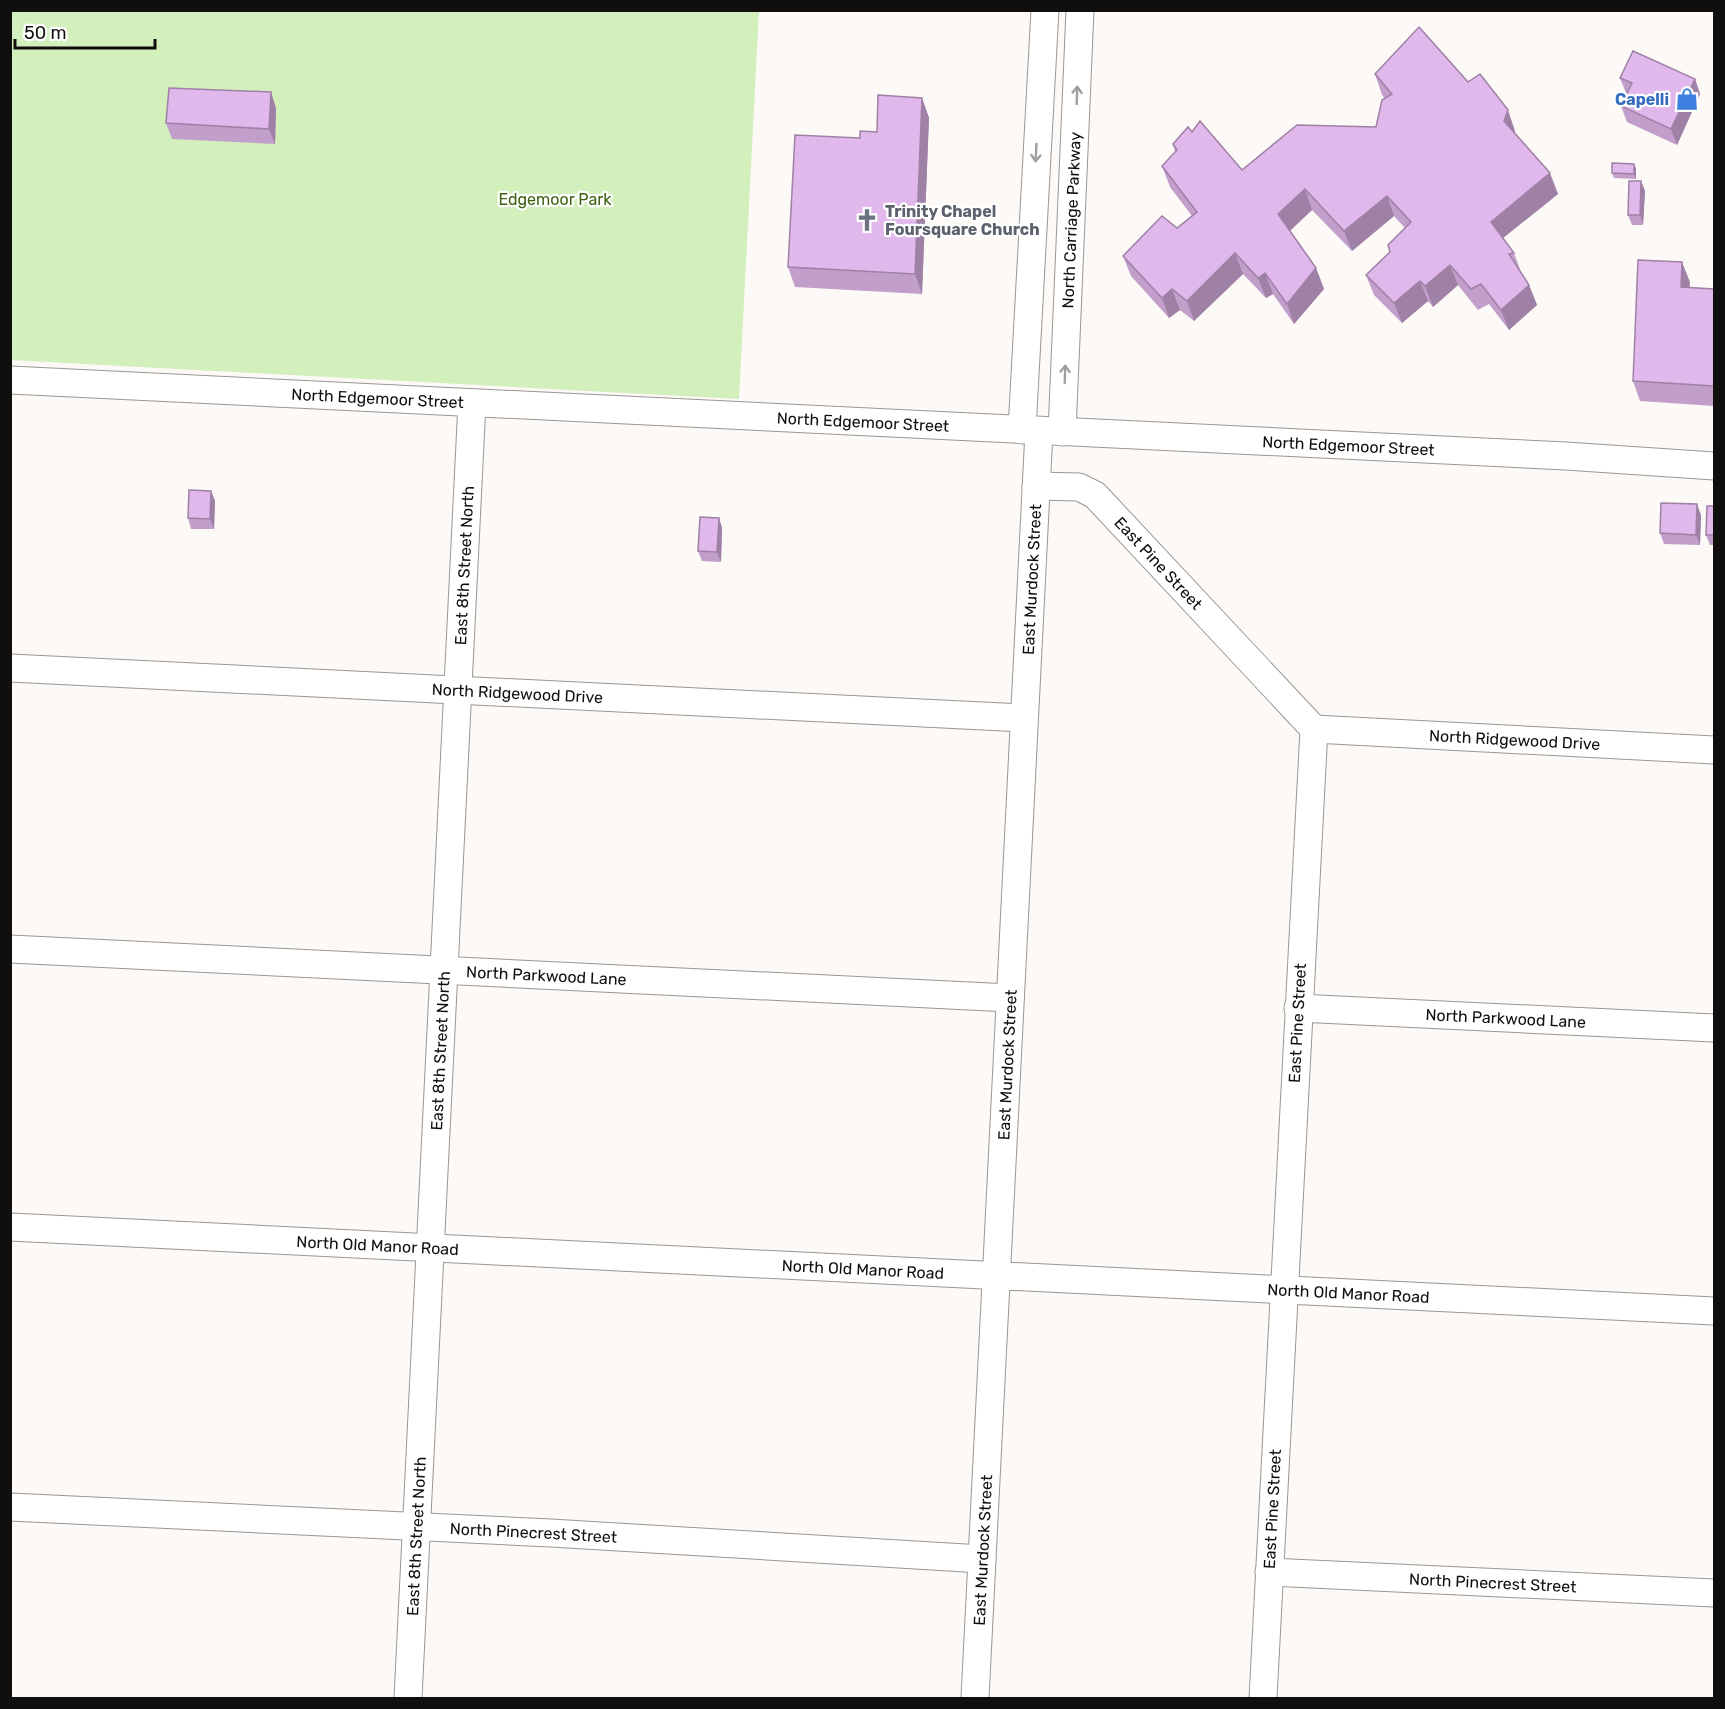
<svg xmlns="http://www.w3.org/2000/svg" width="1725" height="1709" font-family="Rubik,sans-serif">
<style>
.green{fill:#d3efbc}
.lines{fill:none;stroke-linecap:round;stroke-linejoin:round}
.minor-casing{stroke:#999794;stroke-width:29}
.minor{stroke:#fff;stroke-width:27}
.wall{fill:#c29ecb}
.shaded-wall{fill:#9e81a5}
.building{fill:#e1b8ec;stroke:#9e81a5;stroke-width:1.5}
.oneway{stroke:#9f9f9f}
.labels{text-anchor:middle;stroke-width:4.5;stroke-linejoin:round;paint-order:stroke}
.shop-label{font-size:16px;font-weight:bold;fill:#366cbe;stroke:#fff;text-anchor:end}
.park-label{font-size:16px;fill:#3f6212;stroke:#fff}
.worship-label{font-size:16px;font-weight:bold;fill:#5b616d;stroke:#fff;text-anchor:start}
.street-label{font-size:16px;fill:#100f0e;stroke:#fff}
</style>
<rect width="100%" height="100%" fill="#fcf9f7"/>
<!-- green -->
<path class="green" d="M10 11H759L739 399 11 360Z"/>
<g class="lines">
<!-- minor casing -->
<g class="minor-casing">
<g id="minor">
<path id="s1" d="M10 380 1566 456 1714 466"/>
<path d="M1022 430 1045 10"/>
<path id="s2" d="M1062 432 1080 10"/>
<path id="s3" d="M1036 486 1079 487 1095 495 1314 729 1263 1698"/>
<path id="s4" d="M10 668 1024 718"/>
<path id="s5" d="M1314 729 1714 750"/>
<path id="s6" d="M10 949 1010 998"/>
<path id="s7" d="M1298 1008 1714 1028"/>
<path id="s8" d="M10 1227 1714 1311"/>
<path id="s9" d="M10 1507 551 1533 982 1559"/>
<path id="s10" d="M1269 1572 1714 1593"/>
<path id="s11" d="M408 1698 472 403"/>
<path id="s12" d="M975 1698 1039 431"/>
</g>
</g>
<!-- minor -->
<use href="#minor" class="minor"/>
</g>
<!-- wall -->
<path class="wall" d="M1375 74 1468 82 1515 131 1514 132 1558 194 1503 238 1514 253 1521 272 1529 285 1537 305 1509 330 1489 304 1478 310 1458 285 1433 307 1428 301 1402 323 1374 295 1366 275 1390 252 1405 228 1394 216 1352 251 1312 210 1290 231 1316 268 1324 289 1294 324 1273 294 1266 298 1243 274 1194 321 1180 310 1169 318 1131 276 1123 256 1177 228 1192 216 1170 187 1162 166 1175 152 1173 144 1192 132 1242 170 1376 127 1385 98 1382 95Z
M1620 78 1695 79 1700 94 1677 145 1627 122 1621 106 1627 94 1626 93Z
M922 98 929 118 922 294 795 287 788 267 860 138 877 132Z
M276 108 275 144 172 139 166 123Z
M1634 164 1636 169V179L1614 178 1612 173Z
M1641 181 1645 191 1643 225H1632L1628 215Z
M1690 282 1689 287 1714 289V406L1640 401 1633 381Z
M211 491 215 501 214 529H191L188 518Z
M1714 506V545H1710L1706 535Z
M1701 515 1700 545 1664 544 1660 533Z
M719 518 722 528 721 562 702 561 698 551Z"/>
<!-- shaded-wall -->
<path class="shaded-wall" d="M1695 79 1700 94 1677 145 1671 129Z
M271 92 276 108 275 144 269 129Z
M922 98 929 118 922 294 915 274Z
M1508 110 1515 131 1512 141 1504 121Z
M1634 164 1636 169V179L1634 174Z
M1550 173 1558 194 1498 242 1491 222Z
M1641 181 1645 191 1643 225 1640 215Z
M1305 189 1312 210 1285 235 1278 214Z
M1387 196 1394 216 1352 251 1344 231Z
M1235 253 1243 274 1194 321 1187 301Z
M1682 262 1690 282 1688 307 1681 287Z
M1450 265 1458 285 1433 307 1425 286Z
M1316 268 1324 289 1294 324 1287 304Z
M1265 273 1273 294 1266 298 1258 278Z
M1420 281 1428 301 1402 323 1394 303Z
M1529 285 1537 305 1509 330 1501 310Z
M1172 289 1180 310 1169 318 1162 298Z
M211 491 215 501 214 529 210 519Z
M1697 504 1701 515 1700 545 1696 535Z
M719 518 722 528 721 562 717 552Z"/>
<!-- building -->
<path class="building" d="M1419 27 1468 82 1480 74 1508 110 1504 121 1550 173 1491 222 1514 253 1509 254 1529 285 1501 310 1481 284 1471 289 1450 265 1425 286 1420 281 1394 303 1366 275 1390 252 1388 245 1411 222 1387 196 1344 231 1305 189 1278 214 1316 268 1287 304 1265 273 1258 278 1235 253 1187 301 1172 289 1162 298 1123 256 1162 216 1177 228 1197 212 1162 166 1177 150 1173 144 1188 127 1192 132 1200 121 1242 170 1297 125 1376 127 1382 100 1392 94 1375 74Z
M1633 51 1695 79 1671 129 1621 106 1632 83 1620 78Z
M169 88 271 92 269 129 166 123Z
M878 95 922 98 915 274 788 267 795 135 860 138V131L877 132Z
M1612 163 1634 164V174L1612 173Z
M1629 181H1641L1640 215H1628Z
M1638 260 1682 262 1681 287 1714 289V386L1633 381Z
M189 490 211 491 210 519 188 518Z
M1661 503 1697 504 1696 535 1660 533Z
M1707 506H1714V535H1706Z
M700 517 719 518 717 552 698 551Z"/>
<!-- one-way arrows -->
<defs><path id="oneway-shaft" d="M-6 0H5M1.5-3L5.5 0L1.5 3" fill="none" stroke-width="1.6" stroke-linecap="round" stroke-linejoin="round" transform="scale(1.5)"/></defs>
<g class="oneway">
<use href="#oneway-shaft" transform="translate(1077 95) rotate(-88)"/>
<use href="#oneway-shaft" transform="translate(1036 153) rotate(93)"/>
<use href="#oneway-shaft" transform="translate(1065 374) rotate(-88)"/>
</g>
<!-- icons -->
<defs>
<g id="shop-bare" transform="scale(1.8)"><path d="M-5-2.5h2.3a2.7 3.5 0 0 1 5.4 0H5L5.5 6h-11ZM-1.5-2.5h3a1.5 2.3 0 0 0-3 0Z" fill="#3f7fe0" stroke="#fff" stroke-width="2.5" paint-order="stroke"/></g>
<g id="church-bare" transform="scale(1.8)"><path d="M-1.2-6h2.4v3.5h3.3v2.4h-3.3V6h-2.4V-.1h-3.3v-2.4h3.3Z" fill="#6b7280" stroke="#fff" stroke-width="2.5" paint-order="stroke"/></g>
</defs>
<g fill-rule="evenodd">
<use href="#shop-bare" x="1687" y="99"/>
<use href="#church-bare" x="867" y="220"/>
</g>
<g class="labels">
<!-- shop labels -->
<g class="shop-label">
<text x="1669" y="105">Capelli</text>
</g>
<!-- park labels -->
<g class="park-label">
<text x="555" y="205">Edgemoor Park</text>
</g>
<!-- worship labels -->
<g class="worship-label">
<text x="885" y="217">Trinity Chapel<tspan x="885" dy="18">Foursquare Church</tspan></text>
</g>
<!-- street labels -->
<g class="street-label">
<text dy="6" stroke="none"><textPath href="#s2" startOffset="212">North Carriage Parkway</textPath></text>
<text dy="6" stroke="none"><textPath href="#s1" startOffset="368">North Edgemoor Street</textPath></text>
<text dy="6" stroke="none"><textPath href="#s1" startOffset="854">North Edgemoor Street</textPath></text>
<text dy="6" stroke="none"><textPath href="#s1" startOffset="1340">North Edgemoor Street</textPath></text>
<text dy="6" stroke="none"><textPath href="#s3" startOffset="154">East Pine Street</textPath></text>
<text dy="6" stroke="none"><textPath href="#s11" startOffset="1134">East 8th Street North</textPath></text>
<text dy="6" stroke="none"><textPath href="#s12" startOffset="1120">East Murdock Street</textPath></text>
<text dy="6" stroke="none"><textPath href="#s4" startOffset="508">North Ridgewood Drive</textPath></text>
<text dy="6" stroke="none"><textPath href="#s5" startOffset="201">North Ridgewood Drive</textPath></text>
<text dy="6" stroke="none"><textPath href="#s6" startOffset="537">North Parkwood Lane</textPath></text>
<text dy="6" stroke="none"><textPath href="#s7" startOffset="208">North Parkwood Lane</textPath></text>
<text transform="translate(1297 1023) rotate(-87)" y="6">East Pine Street</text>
<text dy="6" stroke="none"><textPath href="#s11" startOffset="648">East 8th Street North</textPath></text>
<text dy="6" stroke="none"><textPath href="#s12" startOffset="634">East Murdock Street</textPath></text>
<text dy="6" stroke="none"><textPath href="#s8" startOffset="368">North Old Manor Road</textPath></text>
<text dy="6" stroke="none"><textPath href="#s8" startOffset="854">North Old Manor Road</textPath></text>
<text dy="6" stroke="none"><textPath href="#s8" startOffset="1340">North Old Manor Road</textPath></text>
<text transform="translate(1272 1509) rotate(-87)" y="6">East Pine Street</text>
<text dy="6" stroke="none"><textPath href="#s9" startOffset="524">North Pinecrest Street</textPath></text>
<text dy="6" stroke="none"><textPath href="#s11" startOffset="162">East 8th Street North</textPath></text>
<text dy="6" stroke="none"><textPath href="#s12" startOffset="148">East Murdock Street</textPath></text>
<text dy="6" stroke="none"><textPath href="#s10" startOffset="224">North Pinecrest Street</textPath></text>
</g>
</g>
<!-- border -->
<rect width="1725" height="1709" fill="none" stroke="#100f0e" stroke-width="24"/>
<!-- scale -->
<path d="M15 39v9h140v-9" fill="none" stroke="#100f0e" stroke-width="3"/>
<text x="24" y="39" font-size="18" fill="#100f0e" stroke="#ffffff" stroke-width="4.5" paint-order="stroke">50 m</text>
</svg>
